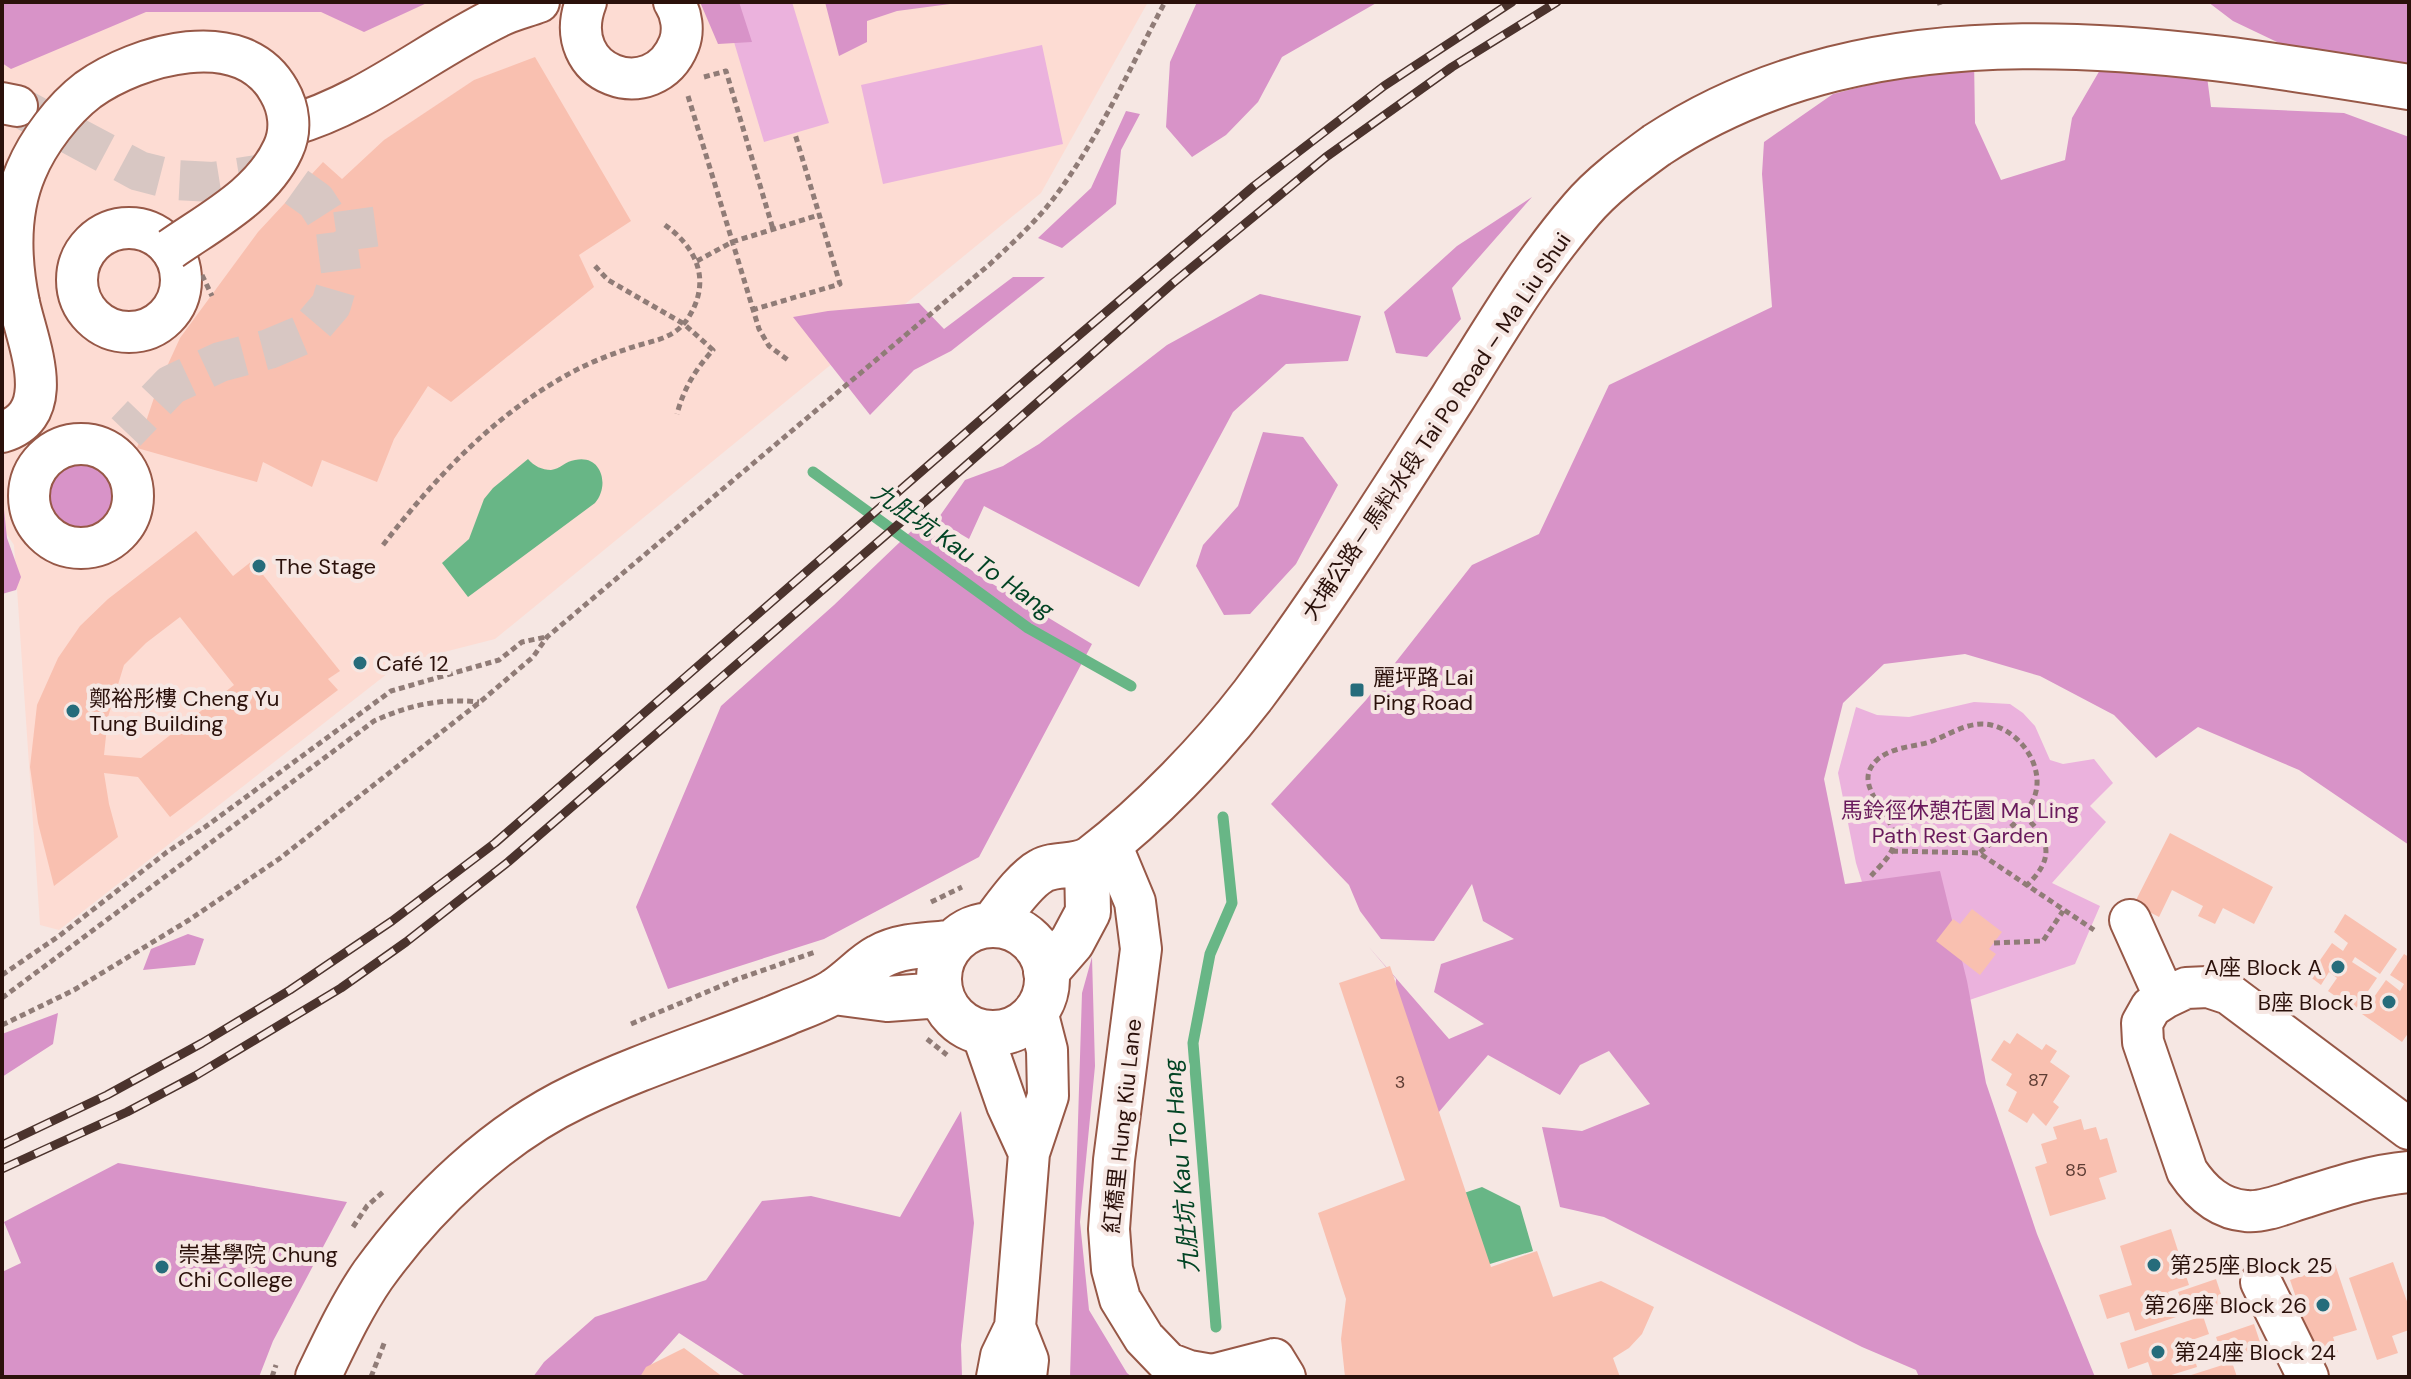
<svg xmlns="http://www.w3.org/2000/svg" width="2411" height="1379" font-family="'DM Sans','Noto Sans TC',sans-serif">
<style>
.built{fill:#fddcd3}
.green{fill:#ebb2dd}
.forest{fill:#d893c8}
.water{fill:#68b686}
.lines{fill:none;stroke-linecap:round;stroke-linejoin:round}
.stream{stroke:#68b686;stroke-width:11}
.building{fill:#f9c0b0;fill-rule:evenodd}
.minor-tunnel{stroke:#d8c7c3;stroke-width:40;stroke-dasharray:40 20;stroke-linecap:butt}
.minor-casing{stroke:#975847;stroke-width:44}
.major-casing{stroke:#975847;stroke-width:48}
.path{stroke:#907c77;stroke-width:5;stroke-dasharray:6 4;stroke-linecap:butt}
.minor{stroke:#fff;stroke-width:40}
.major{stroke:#fff;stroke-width:44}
.rail-casing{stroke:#4b332d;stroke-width:9}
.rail{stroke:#f6e7e3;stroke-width:6;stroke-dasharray:18;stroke-linecap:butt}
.minor-bridge-casing{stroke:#975847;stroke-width:44;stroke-linecap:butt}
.minor-bridge{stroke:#fff;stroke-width:40}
.poi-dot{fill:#266c7b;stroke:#f6e7e3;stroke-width:3}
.labels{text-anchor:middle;stroke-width:8;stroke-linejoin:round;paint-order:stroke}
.number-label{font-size:18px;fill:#5e3d34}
.street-label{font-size:22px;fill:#2b110b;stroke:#f6e7e3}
.poi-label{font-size:22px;fill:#2b110b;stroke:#f6e7e3;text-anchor:start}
.park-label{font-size:22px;fill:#691a5c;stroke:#f6e7e3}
.water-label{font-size:24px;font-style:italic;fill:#024424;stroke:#f6e7e3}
</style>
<rect width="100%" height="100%" fill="#f6e7e3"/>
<!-- built -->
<path class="built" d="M189 2H1148L1041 193 495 639 401 663 59 930 40 925 14 545 2 527V41Z"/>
<!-- green -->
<path class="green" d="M722 2H792L829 123 764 142Z
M1042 45 1063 144 883 184 861 85Z
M1974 702 2010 704 2023 713 2035 726 2050 760 2063 764 2094 759 2113 783 2090 806 2106 822 2052 883 2100 906 2075 964 1946 1008 1862 882 1856 863 1838 773 1856 707 1877 715 1909 717Z"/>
<!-- forest -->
<path class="forest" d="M2 2H429L364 32 321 12H146L11 69 2 63Z
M700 2H739L752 42 718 44Z
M825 2H965L897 11 867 21V42L839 56Z
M1197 2H1378L1282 57 1258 102 1226 135 1192 157 1166 127 1170 62Z
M2208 2H2409V74L2302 54 2233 21Z
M1974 58 1975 123 2001 180 2065 160 2072 118 2104 63 2206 69 2211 107 2344 113 2409 137V845L2299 770 2198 727 2156 758 2114 715 2040 676 1965 654 1884 664 1843 703 1824 779 1845 884 1940 871 1967 981 1986 1083 2037 1234 2095 1377H1919L1916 1370 1862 1347 1604 1217 1560 1207 1542 1127 1582 1131 1650 1104 1609 1051 1580 1065 1560 1095 1488 1055 1438 1113 1394 1002 1396 979 1368 946 1449 1039 1484 1024 1434 992 1441 964 1514 939 1483 921 1472 884 1434 941 1381 939 1360 911 1349 885 1271 804 1366 700 1472 565 1539 534 1609 385 1772 307 1762 174 1764 142 1833 94Z
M1126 111 1140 114 1121 150 1116 204 1062 248 1038 238 1091 188Z
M1532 197 1452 288 1461 319 1427 357 1396 353 1384 312 1457 246Z
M1013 277H1045L951 351 914 370 870 415 793 317 828 311 919 303 944 329Z
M1260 294 1361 316 1348 361 1286 364 1233 412 1139 587 984 506 969 539 937 520 965 480 1003 466 1039 444 1167 345Z
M1263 432 1303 437 1338 485 1296 564 1250 614 1224 615 1196 566 1203 545 1238 506Z
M44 496a38 38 0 1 1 76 0a38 38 0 1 1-76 0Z
M2 490 7 538 21 577 16 590 2 594Z
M924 519 944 551 981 577 1092 644 979 857 824 939 668 989 636 907 721 706 834 605Z
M188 934 204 939 195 965 143 970 151 949Z
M1092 957 1095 1066 1080 1222 1089 1310 1127 1373 1132 1377H1070L1082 993Z
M58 1013 53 1044 2 1077V1034Z
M961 1111 974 1223 961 1345 962 1377H747L679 1333 640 1377H533L544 1362 595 1317 706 1280 762 1201 811 1196 900 1217Z
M118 1163 347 1202 273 1341 259 1377H2V1272L21 1263 4 1222Z"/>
<!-- water -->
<path class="water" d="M528 459C534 466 542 470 551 470 560 469 566 461 575 460 602 454 610 486 595 503L468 597 442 563 469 539 484 499 493 488Z
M1482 1187 1520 1206 1533 1251 1480 1267 1458 1195Z"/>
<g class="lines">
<!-- stream -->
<path class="stream" d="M813 472 1028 628 1131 686
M1216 1327 1193 1043 1210 954 1232 903 1223 817"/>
</g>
<!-- building -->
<path class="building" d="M535 57 631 221 579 255 594 287 451 402 428 386 394 439 377 482 322 460 312 487 263 462 257 482 137 448 158 386 180 338 258 232 323 162 342 179 384 140 474 80Z
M196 531 233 576 252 561 340 671 328 679 338 690 170 817 138 777 104 773 109 804 118 837 54 886 38 823 30 767 37 705 58 658 80 626 108 599ZM180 617 234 685 141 758 104 755 108 717 124 665 146 643Z
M2170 833 2273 887 2254 924 2223 908 2215 924 2198 916 2203 906 2172 890 2159 917 2134 904Z
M1972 909 2002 932 1989 949 1996 954 1980 975 1936 941 1953 919 1960 924Z
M2345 914 2397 949 2380 974 2355 957 2352 962 2377 978 2355 1010 2328 991 2337 978 2329 972 2321 985 2309 976 2332 943 2343 951 2348 943 2334 932Z
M2404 954 2409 957V1032L2402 1042 2362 1014 2386 980 2400 991 2404 984 2390 975Z
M1390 966 1491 1267 1537 1251 1553 1297 1601 1281 1654 1307 1642 1334 1629 1348 1613 1358 1620 1377H1345L1341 1339 1346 1299 1318 1213 1405 1180 1339 983Z
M2017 1033 2042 1050 2046 1044 2057 1051 2050 1062 2070 1076 2053 1102 2059 1107 2046 1126 2033 1113 2027 1123 2008 1111 2017 1092 2006 1085 2012 1074 1991 1060 2004 1040 2010 1044Z
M2081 1119 2084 1130 2096 1127 2100 1140 2107 1138 2117 1172 2099 1178 2106 1199 2050 1216 2035 1167 2047 1163 2041 1144 2057 1139 2053 1127Z
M2171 1229 2189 1285 2168 1292 2176 1317 2135 1331 2129 1312 2107 1319 2099 1295 2132 1285 2120 1246Z
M2393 1262 2409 1307V1330L2392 1336 2398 1353 2377 1360 2349 1278Z
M2335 1264 2357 1330 2333 1337 2339 1355 2318 1362 2290 1280Z
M2216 1279 2224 1303 2187 1316 2178 1292Z
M2203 1316 2209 1334 2189 1341 2197 1367 2165 1377H2153L2148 1362 2128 1369 2120 1343Z
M2254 1324 2262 1348 2224 1361 2216 1337Z
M684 1348 723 1377H640L646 1367Z
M2232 1362 2237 1377H2188V1376Z"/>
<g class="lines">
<!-- minor-tunnel -->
<path class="minor-tunnel" d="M17 106 139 171 174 180 213 182 257 175 288 181 316 201 336 232 341 271 331 305 307 333 269 349 220 362 171 385 126 432
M336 232 387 225"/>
<!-- minor casing -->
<g class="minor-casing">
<path id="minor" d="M586 2C558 76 654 108 679 44 684 31 682 14 674 2
M2 103 17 106
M289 126C368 103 426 52 498 17 511 10 526 7 539 2
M77 280a52 52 0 1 1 104 0a52 52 0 1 1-104 0Z
M2 432C60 415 28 344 19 303
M29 496a52 52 0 1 1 104 0a52 52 0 1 1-104 0Z
M1110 842 1135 902 1141 949 1114 1160 1109 1229 1112 1269 1120 1299 1144 1338 1168 1363 1189 1371 1212 1375 1274 1359 1285 1377
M2130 920 2165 998
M982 1033 1007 1105 1029 1153
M2409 1129 2229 994 2208 987 2186 988 2165 998 2151 1007 2142 1023 2143 1042 2187 1171C2201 1192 2219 1209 2246 1211 2265 1213 2288 1202 2306 1197 2340 1186 2374 1175 2409 1172
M2261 1282 2308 1377
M1015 1327 1028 1360 1026 1377
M997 1377 1001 1356 1015 1327 1029 1153 1048 1096 1047 1050 1037 1011"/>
</g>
<!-- major casing -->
<g class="major-casing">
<path id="major" d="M992 925C1004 910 1024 880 1041 871 1056 862 1078 869 1093 857 1149 814 1210 751 1253 695 1324 600 1388 499 1452 399 1492 335 1531 268 1581 210 1602 185 1631 164 1657 145 1878 0 2160 46 2409 87
M939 979a54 54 0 1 1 108 0a54 54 0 1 1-108 0Z
M1046 972 1072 942 1088 912 1087 862
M834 992 887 999 941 995
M318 1377C335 1342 351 1307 373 1275 425 1203 497 1134 577 1096 645 1063 717 1042 786 1013 802 1006 822 1000 836 990 851 980 864 965 879 957 900 945 928 945 951 943"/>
</g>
<!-- path -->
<path class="path" d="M1939 2 1940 5
M704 77 726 71 773 229
M688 96 759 329 769 346 788 360
M697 261 732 242 819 215
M595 266 608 280 684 324 713 350C695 370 684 388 677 414
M202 275 212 296
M752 310 840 284 795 134
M383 545C435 478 491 418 565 376 584 365 606 356 627 349 648 341 671 341 686 321 713 283 698 247 662 223
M2023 815C2051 839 2055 859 2026 886
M1892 851 1979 853 2094 930
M1871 876C1877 869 1886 861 1891 852 1909 819 1844 789 1878 759 1893 747 1912 747 1930 742 1946 736 1964 724 1982 724 2017 724 2050 769 2032 802 2020 823 1997 838 1979 853
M931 902 962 887
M1994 943 2043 941 2063 911
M2 975 59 936 167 852 205 827 391 691 499 660 522 642 546 637
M2 998 374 721C409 705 441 698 479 702
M631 1024 735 980 815 952
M2 1025 74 990 189 920 279 859 480 702 533 657 547 637 990 264C1016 240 1042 216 1062 187 1103 129 1132 64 1165 2
M927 1039 947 1055
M353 1227 367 1206 383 1192
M272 1377 276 1365
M371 1377 385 1341"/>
<!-- minor -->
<use href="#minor" class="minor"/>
<!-- major -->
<use href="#major" class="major"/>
<!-- rail casing -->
<g class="rail-casing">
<path id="rail" d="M2 1145 107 1095 202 1043 290 990 392 921 495 843 1031 376 1254 186 1384 86 1512 2
M2 1169 127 1112 195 1076 341 988 406 942 508 862 930 497 1173 283 1326 157 1452 67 1557 2"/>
</g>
<!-- rail -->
<use href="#rail" class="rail"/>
<!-- minor-bridge casing -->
<g class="minor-bridge-casing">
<path id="minor-bridge" d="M19 303C10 259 8 213 26 171 38 142 63 109 88 90 137 55 242 24 279 91 289 108 292 130 283 149 262 195 211 221 171 249"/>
</g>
<!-- minor-bridge -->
<use href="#minor-bridge" class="minor-bridge"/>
</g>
<!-- markers -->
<g class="poi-dot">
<circle cx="259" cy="566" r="8"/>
<circle cx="360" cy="663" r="8"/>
<rect x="1349" y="682" width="16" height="16" rx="4"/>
<circle cx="73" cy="711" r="8"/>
<circle cx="2338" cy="967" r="8"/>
<circle cx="2389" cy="1002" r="8"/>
<circle cx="2154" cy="1265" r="8"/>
<circle cx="162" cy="1267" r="8"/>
<circle cx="2323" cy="1305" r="8"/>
<circle cx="2158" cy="1352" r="8"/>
</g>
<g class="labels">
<!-- number labels -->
<g class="number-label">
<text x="2038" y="1086">87</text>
<text x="1400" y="1088">3</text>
<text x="2076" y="1176">85</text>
</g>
<!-- street labels -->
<g class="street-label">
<text transform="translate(1436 426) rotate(-56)" y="8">大埔公路－馬料水段 Tai Po Road – Ma Liu Shui</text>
<text transform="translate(1122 1126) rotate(-84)" y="8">紅橋里 Hung Kiu Lane</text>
</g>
<!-- poi labels -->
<g class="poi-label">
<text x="275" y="574">The Stage</text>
<text x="376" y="671">Café 12</text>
<text x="1373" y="685">麗坪路 Lai<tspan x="1373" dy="25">Ping Road</tspan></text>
<text x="89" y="706">鄭裕彤樓 Cheng Yu<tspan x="89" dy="25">Tung Building</tspan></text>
<text x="2322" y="975" text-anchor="end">A座 Block A</text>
<text x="2373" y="1010" text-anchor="end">B座 Block B</text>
<text x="178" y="1262">崇基學院 Chung<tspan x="178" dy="25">Chi College</tspan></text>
<text x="2170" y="1273">第25座 Block 25</text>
<text x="2307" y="1313" text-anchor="end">第26座 Block 26</text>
<text x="2174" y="1360">第24座 Block 24</text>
</g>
<!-- park labels -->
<g class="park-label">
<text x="1960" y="818">馬鈴徑休憩花園 Ma Ling<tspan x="1960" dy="25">Path Rest Garden</tspan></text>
</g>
<!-- water labels -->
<g class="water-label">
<text transform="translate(963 551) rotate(35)" y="8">九肚坑 Kau To Hang</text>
<text transform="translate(1181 1166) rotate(-95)" y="8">九肚坑 Kau To Hang</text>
</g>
</g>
<!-- border -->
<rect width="2411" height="1379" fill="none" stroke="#2b110b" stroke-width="8"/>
</svg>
